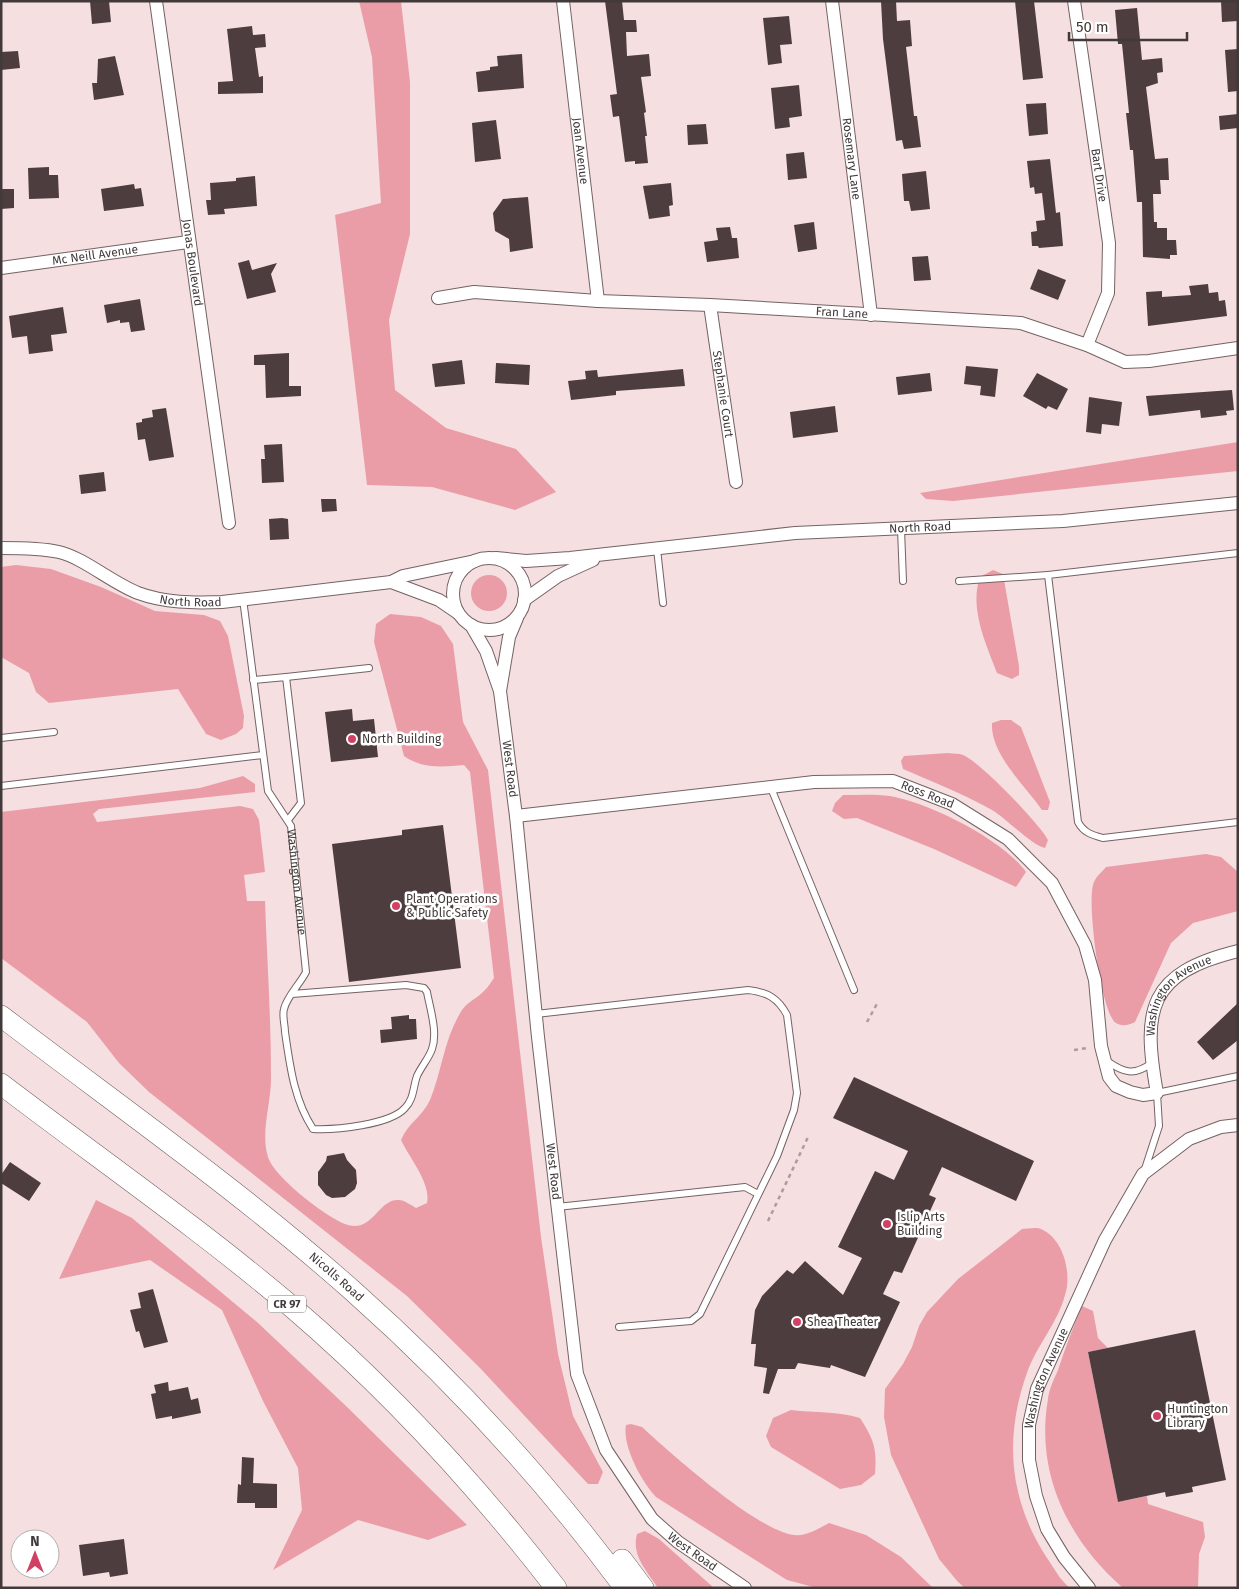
<svg xmlns="http://www.w3.org/2000/svg" width="1239" height="1589" font-family="'Fira Sans',sans-serif">
<style>
.green{fill:#eb9da7}
.building{fill:#4e3d3f}
.lines{fill:none;stroke-linecap:round;stroke-linejoin:round}
.service-casing{stroke:#746264;stroke-width:8}
.minor-casing{stroke:#746264;stroke-width:14}
.trunk-casing{stroke:#746264;stroke-width:22}
.path{stroke:#ac9c9d;stroke-width:2.5;stroke-dasharray:4 4;stroke-linecap:butt}
.service{stroke:#fff;stroke-width:6}
.minor{stroke:#fff;stroke-width:12}
.trunk{stroke:#fff;stroke-width:21}
.poi-dot{fill:#d14163;stroke:#fff;stroke-width:2}
.labels{text-anchor:middle;stroke-width:5;stroke-linejoin:round;paint-order:stroke}
.shield{fill:#fff;stroke:#7b7575;stroke-width:1}
.shield-label{font-size:11px;font-weight:bold;fill:#423a3a}
.street-label{font-size:12px;fill:#423a3a;stroke:#fff}
.poi-label{font-size:12px;fill:#423a3a;stroke:#fff;text-anchor:start}
</style>
<rect width="100%" height="100%" fill="#f5dfe1"/>
<!-- green -->
<path class="green" d="M359 1H401L410 82V234L389 320 395 390 446 428 516 449 556 492 515 510 432 487 367 485 335 215 381 203 372 57Z
M1238 442V471L953 501 926 499 920 493Z
M16 565 51 569 101 587 155 611 204 615 220 621 228 636 244 716 243 728 236 734 221 740 206 734 178 689 49 703 36 692 29 673 1 657V567Z
M993 570 1003 574 1019 666V675L1012 679 997 673C986 644 969 608 980 577Z
M471 593a18 18 0 1 1 36 0a18 18 0 1 1-36 0Z
M390 614 421 617 441 626 453 644 463 722 488 770 541 1237 558 1354 573 1416 603 1472 598 1484H588L480 1368 407 1296 149 1092 119 1063 87 1022 1 958V812L200 788 243 776 255 784V792L99 809 93 814 97 822 240 806 253 809 259 820 265 872 244 875 247 901H265C267 959 271 1017 271 1075 272 1102 260 1131 268 1157 274 1177 328 1219 348 1225 373 1232 379 1198 399 1200 404 1200 411 1205 416 1208L427 1203C431 1183 410 1159 401 1140 407 1124 422 1117 430 1100 442 1071 444 1038 462 1010 467 1002 478 998 485 990 488 987 491 982 494 978L470 772 464 765C443 767 422 769 404 756L374 642 376 624Z
M1001 720H1011L1021 727 1050 802 1048 810H1042C1025 785 990 754 992 723Z
M948 753C952 754 959 753 963 755 979 761 1040 824 1048 840L1045 848C1031 845 1007 819 992 810 964 794 933 782 903 769L901 761 904 756Z
M843 795C858 795 875 794 890 796 930 803 1002 839 1026 872L1016 887 934 849 857 818 844 819 832 811 835 803Z
M1206 854 1221 857 1238 872V911L1193 923 1171 943 1135 1022C1129 1025 1123 1027 1116 1023 1101 1014 1087 904 1093 885 1095 877 1101 873 1106 867Z
M96 1200 132 1218 257 1322 346 1406 467 1525 428 1540 358 1520 273 1570 302 1510 298 1468 263 1401 222 1310 150 1260 59 1279Z
M1022 1229C1027 1229 1036 1227 1041 1229 1064 1239 1072 1274 1065 1295 1058 1322 1038 1344 1028 1370 1004 1435 1008 1499 1047 1558 1054 1568 1060 1580 1070 1588H965L958 1582 939 1559 891 1455 884 1417 885 1389 903 1364 912 1347 919 1326 927 1312 958 1279Z
M1082 1306 1093 1311 1098 1338 1108 1348 1088 1352 1118 1502 1147 1496 1148 1504 1203 1522 1205 1537 1199 1554 1198 1588H1123C1068 1540 1035 1473 1048 1399 1049 1389 1054 1379 1058 1370 1065 1349 1073 1327 1082 1306Z
M791 1410C816 1413 837 1411 860 1418 874 1440 877 1448 875 1474L861 1485 840 1489 771 1447 766 1436 773 1418Z
M631 1424 642 1427C668 1451 767 1540 800 1535 810 1534 820 1528 829 1523L866 1535 901 1557 933 1588H817L787 1580 656 1497C642 1482 622 1446 626 1425Z
M645 1531 659 1539 714 1588H658C647 1571 631 1555 637 1534Z"/>
<!-- building -->
<path class="building" d="M90 1H109L111 22 92 24Z
M605 1H622L624 20H636L637 32H626L627 56 649 54 651 76 641 77 646 112 644 113 647 136H645L648 163 635 164V161L625 162 619 116 613 117 610 95 617 94Z
M881 1H896L897 21 910 20 912 46 906 47 914 116H917L921 147 904 149 902 140 896 141 883 39Z
M1015 1H1034L1043 78 1023 80Z
M1221 1H1238V21L1222 22Z
M1137 8 1142 60 1162 58 1163 72 1157 73 1158 83 1146 87 1155 159 1168 158 1169 180H1160L1161 194H1153L1154 222H1157V228H1167V240H1176L1177 255H1170V259L1143 257 1142 202H1137L1133 150H1130L1126 113H1129L1122 44H1118L1115 10Z
M789 16 792 44 780 45 782 63 768 65 763 18Z
M252 26 253 35 265 34 266 47 255 48 259 77 263 76V93L218 94V82L233 81 227 29Z
M1238 49V91L1228 92 1225 50Z
M18 51 20 68 1 70V52Z
M522 54 524 88 478 92 476 72 490 70V67L498 66 497 56Z
M115 56 124 95 94 100 92 83H97L98 59Z
M799 85 802 116 789 118 790 127 775 129 771 88Z
M1046 103 1048 134 1029 136 1026 104Z
M1238 114V128L1220 130 1219 116Z
M496 120 501 159 475 162 472 123Z
M706 124 708 144 688 145 687 125Z
M804 152 807 178 788 180 786 154Z
M1050 159 1056 213 1060 212 1063 246 1039 248 1038 246H1032L1031 232 1037 231 1036 221 1045 220 1042 193 1035 194 1034 187 1030 188 1027 161Z
M49 167V175H58L59 198 29 199 28 168Z
M926 171 930 209 911 211 909 201H904L902 174Z
M255 176 257 206 224 209 225 214 208 215 206 200H211L210 183 236 181V178Z
M671 183 673 205 669 206 670 216 649 219 643 186Z
M134 184 135 189 141 188 144 206 104 211 101 189Z
M1 189H14V208L1 209Z
M528 197 533 248 510 252 509 239 495 231 493 213 503 199Z
M814 222 817 249 798 252 794 225Z
M730 227 732 238H737L739 258 707 262 704 242 718 240 716 228Z
M928 256 931 280 914 281 912 257Z
M249 260 252 270 277 263 271 274 276 292 247 299 238 263Z
M1038 269 1066 280 1058 300 1030 289Z
M1208 284 1209 293 1218 292 1219 301 1225 300 1227 316 1148 326 1146 292 1162 291V297L1191 295 1189 286Z
M140 299 145 330 131 332 129 322 120 323V320L107 323 104 305Z
M63 307 67 333 51 335 53 351 29 354 27 336 12 338 9 316Z
M289 353V386H301V396L266 398 265 365H254V355Z
M462 360 465 384 435 387 432 364Z
M496 363 530 365 529 385 495 383Z
M966 366 998 369 995 397 980 395 981 386 964 384Z
M683 369 685 386 616 391V395L571 400 568 381 586 379 585 371 597 370 598 377Z
M930 373 932 391 898 395 896 377Z
M1037 373 1068 389 1057 410 1048 406 1046 409 1023 396Z
M1232 390 1234 410 1226 411 1227 415 1201 418 1200 410 1149 416 1146 396Z
M1089 397 1122 402 1119 426 1102 424 1101 434 1086 432Z
M835 406 838 432 793 438 790 412Z
M166 408 174 457 149 461 145 439 138 440 136 423 142 422V419L153 417 152 410Z
M282 444 284 482 262 483 261 459H265L264 445Z
M104 472 106 491 81 494 79 475Z
M321 499H336L337 511 322 512Z
M282 518 288 519 289 539 270 540 269 519Z
M352 709 353 721 374 719 378 757 331 762 325 712Z
M443 825 461 968 349 982 332 844 402 835V830Z
M1238 1003V1040L1213 1060 1197 1042Z
M409 1015V1019H416L417 1039 381 1043 380 1030 392 1029 391 1017Z
M854 1077 1034 1161 1016 1201 942 1167 929 1195 936 1198 902 1273 894 1271 883 1294 900 1302 865 1377 831 1365 830 1368 798 1363 795 1369H778L769 1394 763 1393 767 1368 754 1366 756 1344H751L755 1310 762 1296 787 1270 793 1274 805 1261 843 1295 862 1258 838 1247 875 1171 894 1180 908 1151 833 1118Z
M344 1153 347 1160 356 1170 357 1183 355 1189 345 1197 332 1198 326 1195 318 1185V1172L326 1161 327 1156Z
M10 1162 41 1183 29 1201 1 1183V1175Z
M153 1289 168 1342 144 1348 139 1331 136 1332 130 1310 141 1308 138 1293Z
M1195 1330 1226 1480 1192 1487 1193 1492 1166 1497 1165 1492 1118 1502 1088 1352Z
M168 1382 169 1391 188 1387 191 1400 198 1398 201 1413 172 1419V1416L156 1419 151 1394 156 1393 154 1385Z
M242 1457 254 1458 253 1483 277 1484V1508H255V1503H237L238 1484 241 1485Z
M124 1539 128 1574 110 1577 109 1572 83 1576 79 1545Z"/>
<g class="lines">
<!-- service casing -->
<g class="service-casing">
<g id="service">
<path d="M901 529 903 581"/>
<path d="M657 549 663 603"/>
<path d="M1238 553 1048 575 1078 822C1084 833 1092 835 1103 838L1238 822"/>
<path d="M959 581 1048 575"/>
<path id="s1" d="M243 599 268 791 291 826 306 972C300 984 287 996 284 1009 282 1016 285 1025 285 1032 290 1066 294 1100 313 1129 335 1130 390 1125 405 1108 414 1099 413 1087 417 1076 421 1067 429 1058 432 1049 438 1032 430 1009 427 992L424 988 406 985 292 994"/>
<path d="M286 677 369 668"/>
<path d="M253 680 286 677 301 803 288 820"/>
<path d="M1 738 54 732"/>
<path d="M1 786 263 755"/>
<path d="M771 788 854 990"/>
<path d="M536 1014 748 990C767 992 778 998 787 1015L797 1093 794 1110 777 1156 700 1314 691 1321 619 1327"/>
<path d="M1107 1061C1124 1073 1134 1076 1152 1063"/>
<path d="M1145 1169 1159 1126 1157 1093 1238 1076"/>
<path d="M557 1207 745 1187 758 1194"/>
</g>
</g>
<!-- minor casing -->
<g class="minor-casing">
<g id="minor">
<path id="s2" d="M156 1 229 523"/>
<path id="s3" d="M563 1 598 301"/>
<path id="s4" d="M832 1 871 315"/>
<path id="s5" d="M1074 1 1109 243 1108 293 1087 345"/>
<path id="s6" d="M1 268 188 242"/>
<path id="s7" d="M438 298 474 292 598 301 710 305 1021 323 1087 345 1125 362 1149 361 1238 348"/>
<path id="s8" d="M710 305 736 482"/>
<path id="s9" d="M1 548C20 548 41 548 59 552 84 558 112 583 138 593 165 603 193 603 222 602L391 582 403 576 475 561"/>
<path id="s10" d="M496 558 526 561 570 558 795 533 1063 521 1238 503"/>
<circle cx="489" cy="594" r="36"/>
<path d="M391 582 439 600 458 613"/>
<path d="M524 600 558 576 593 560"/>
<path id="s11" d="M471 625 486 651 500 691 516 816 538 1037 577 1374 606 1450 652 1519 678 1542 745 1588"/>
<path d="M500 691 509 637 517 618"/>
<path id="s12" d="M516 816 814 782 893 781 952 804 1008 839 1052 883 1085 945 1095 980 1101 1046 1109 1077 1116 1086 1130 1092 1143 1095 1157 1093C1142 1009 1148 973 1238 951"/>
<path id="s13" d="M1089 1588 1064 1557 1047 1529 1036 1496 1029 1460V1425L1037 1389 1105 1240 1143 1174 1189 1139 1221 1127 1238 1125"/>
</g>
</g>
<!-- trunk casing -->
<g class="trunk-casing">
<g id="trunk">
<path id="s14" d="M1 1016C120 1107 243 1193 354 1292 454 1381 546 1481 625 1588"/>
<path d="M1 1084C98 1158 199 1228 292 1307 389 1390 478 1487 556 1588"/>
<path d="M622 1560 643 1588"/>
</g>
</g>
<!-- path -->
<path class="path" d="M867 1022 878 1002
M1074 1050 1087 1048
M768 1221 809 1135"/>
<!-- service -->
<use href="#service" class="service"/>
<!-- minor -->
<use href="#minor" class="minor"/>
<!-- trunk -->
<use href="#trunk" class="trunk"/>
</g>
<!-- markers -->
<g class="poi-dot">
<circle cx="352" cy="739" r="5"/>
<circle cx="396" cy="906" r="5"/>
<circle cx="887" cy="1224" r="5"/>
<circle cx="797" cy="1322" r="5"/>
<circle cx="1157" cy="1416" r="5"/>
</g>
<g class="labels">
<!-- shield labels -->
<rect class="shield" x="268" y="1295.5" width="38" height="17" rx="4"/>
<g class="shield-label">
<text x="287" y="1308">CR 97</text>
</g>
<!-- street labels -->
<g class="street-label">
<text dy="4" stroke="none"><textPath href="#s3" startOffset="151">Joan Avenue</textPath></text>
<text dy="4" stroke="none"><textPath href="#s4" startOffset="159">Rosemary Lane</textPath></text>
<text dy="4" stroke="none"><textPath href="#s5" startOffset="176">Bart Drive</textPath></text>
<text dy="4" stroke="none"><textPath href="#s6" startOffset="95">Mc Neill Avenue</textPath></text>
<text dy="4" stroke="none"><textPath href="#s2" startOffset="264">Jonas Boulevard</textPath></text>
<text dy="4" stroke="none"><textPath href="#s7" startOffset="405">Fran Lane</textPath></text>
<text dy="4" stroke="none"><textPath href="#s8" startOffset="90">Stephanie Court</textPath></text>
<text dy="4" stroke="none"><textPath href="#s10" startOffset="426">North Road</textPath></text>
<text dy="4" stroke="none"><textPath href="#s9" startOffset="201">North Road</textPath></text>
<text dy="4" stroke="none"><textPath href="#s11" startOffset="151">West Road</textPath></text>
<text dy="4" stroke="none"><textPath href="#s12" startOffset="416">Ross Road</textPath></text>
<text dy="4" stroke="none"><textPath href="#s1" startOffset="292">Washington Avenue</textPath></text>
<text dy="4" stroke="none"><textPath href="#s12" startOffset="940">Washington Avenue</textPath></text>
<text dy="4" stroke="none"><textPath href="#s11" startOffset="556">West Road</textPath></text>
<text dy="4" stroke="none"><textPath href="#s14" startOffset="425">Nicolls Road</textPath></text>
<text dy="4" stroke="none"><textPath href="#s13" startOffset="229">Washington Avenue</textPath></text>
<text dy="4" stroke="none"><textPath href="#s11" startOffset="976">West Road</textPath></text>
</g>
<!-- poi labels -->
<g class="poi-label">
<text x="362" y="743">North Building</text>
<text x="406" y="903">Plant Operations<tspan x="406" dy="14">&amp; Public Safety</tspan></text>
<text x="897" y="1221">Islip Arts<tspan x="897" dy="14">Building</tspan></text>
<text x="807" y="1326">Shea Theater</text>
<text x="1167" y="1413">Huntington<tspan x="1167" dy="14">Library</tspan></text>
</g>
</g>
<!-- border -->
<rect width="1239" height="1589" fill="none" stroke="#423a3a" stroke-width="5"/>
<!-- north arrow -->
<g transform="translate(35 1554)"><circle r="24" fill="#ffffff" stroke="#b3b0b0"/>
<path d="M0-4L9 19L0 12L-9 19Z" fill="#d14163"/>
<text y="-8" font-size="14" font-weight="bold" text-anchor="middle" fill="#423a3a">N</text>
</g>
<!-- scale -->
<path d="M1069 32v8h118v-8" fill="none" stroke="#423a3a" stroke-width="2.5"/>
<text x="1076" y="32" font-size="15" fill="#423a3a" stroke="#ffffff" stroke-width="4" paint-order="stroke">50 m</text>
</svg>
